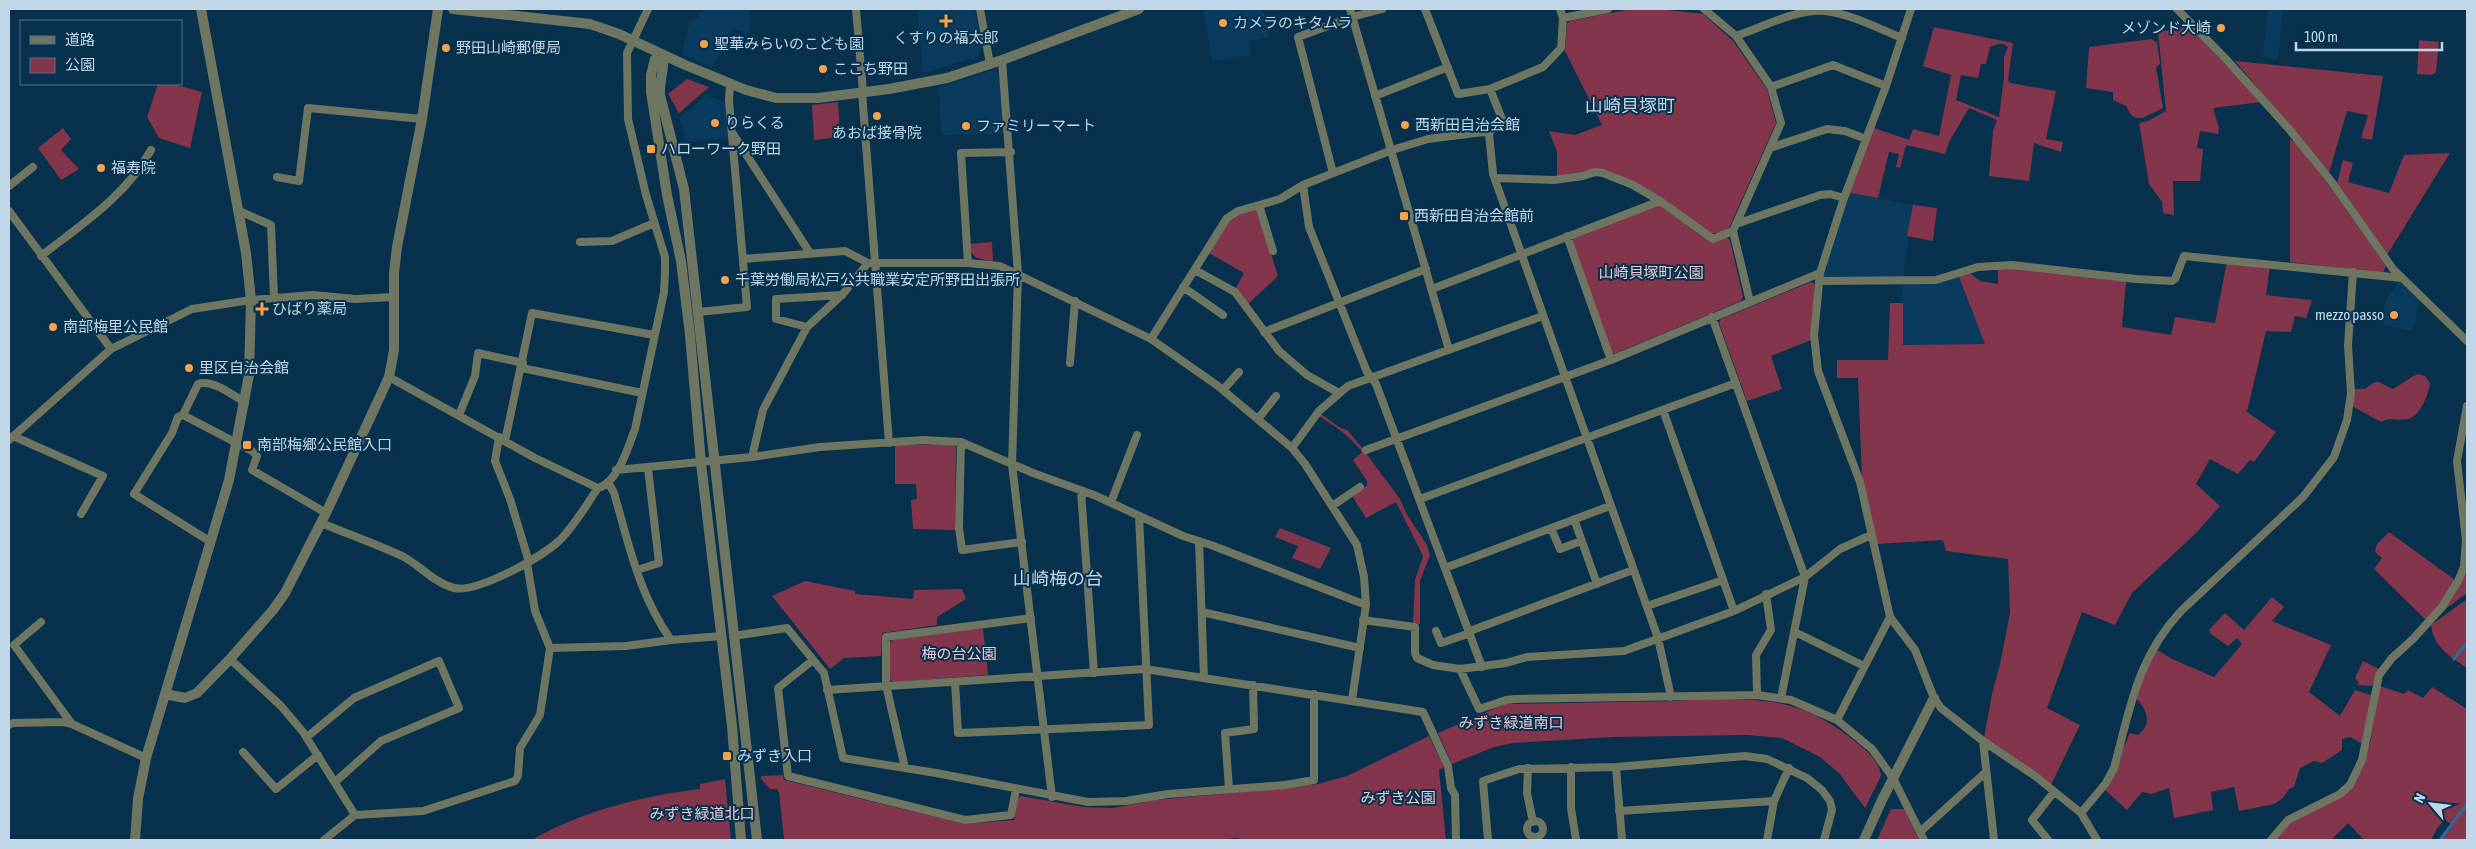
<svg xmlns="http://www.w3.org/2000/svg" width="2476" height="849" font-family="'Asap Condensed','Noto Sans JP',sans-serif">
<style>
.built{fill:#083b5d}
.green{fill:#83354c;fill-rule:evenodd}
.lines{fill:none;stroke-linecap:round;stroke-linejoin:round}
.stream{stroke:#2e6b99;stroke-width:3}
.minor{stroke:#6e7662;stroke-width:8}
.tertiary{stroke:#6e7662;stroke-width:10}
.poi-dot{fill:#f7a248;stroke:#07314d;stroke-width:2}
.labels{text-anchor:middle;stroke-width:4;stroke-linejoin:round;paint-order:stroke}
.poi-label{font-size:15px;fill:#c1d6e8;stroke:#07314d;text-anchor:start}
.park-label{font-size:15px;fill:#ebcad1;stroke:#07314d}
.quarter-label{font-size:18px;fill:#c1d6e8;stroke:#07314d}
</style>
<rect width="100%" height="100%" fill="#07314d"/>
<!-- built -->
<path class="built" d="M702 9H750L749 35 732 28 712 68 682 54 690 20 697 18Z
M917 9H975L982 47 977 57 923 73Z
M1203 9H1263L1269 37 1249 41 1251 55 1212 61Z
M2268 9H2283L2278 60 2263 57Z
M994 70 999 73 1005 134 942 135 938 87Z
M706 95 726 103 729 138 685 142 680 118Z
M1850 193 1913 205 1903 278H1823Z
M1959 277 1986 344 1902 345V283L1944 281Z
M2400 280 2420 299 2413 331 2383 325 2386 300Z"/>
<!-- green -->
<path class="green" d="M1631 9H1659L1703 14 1733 41 1767 89 1776 123 1729 228 1723 232 1710 234 1656 194 1605 170 1557 176V152L1549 131 1575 135 1602 125 1565 51 1567 24 1570 21Z
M1934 27 2013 43 2008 80 2010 83 2056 91 2046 139 2063 142 2061 152 2034 143 2029 181 1989 176 1993 131 1997 120 1969 108 1949 142 1945 154 1906 145 1900 168 1896 167 1899 154 1889 152 1878 198 1850 193 1874 128 1909 140 1913 129 1939 136 1951 75 1923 66ZM1998 44H2003L2008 47 2004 57V77L1999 117 1956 100 1961 75 1978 78 1981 64H1986L1990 47Z
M2190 27 2261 102 2213 108 2219 128 2218 134 2200 131 2197 148 2203 149 2200 181H2173L2174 215 2163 213 2162 202 2149 184 2139 123 2148 121 2166 111 2158 32Z
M2151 39 2157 42 2160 64 2156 67 2163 108 2143 118H2136L2131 115 2126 106 2113 100V92L2086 88 2089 47Z
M2419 40 2439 42 2436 72 2432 75 2417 74Z
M2235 61 2383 76 2372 140 2361 138 2368 115 2347 111 2329 173Z
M687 79 709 87 679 113 668 94Z
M158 84H173L202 92 190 148 159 138 147 117Z
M838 102 840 137 814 140 812 105Z
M63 128 71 139 61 150 79 169 61 180 38 148Z
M2290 139 2296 143 2331 188 2386 266 2383 273 2290 262Z
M2450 153 2387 255 2337 183 2343 160 2353 163 2348 182 2389 193 2404 155Z
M1659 205 1711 242 1726 237 1730 240 1743 297 1741 301 1614 354 1610 352 1572 241 1574 237Z
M1913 205 1937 208 1933 241 1907 236Z
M1257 209 1278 276 1248 304 1235 290 1244 273 1209 253 1233 215Z
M992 242 993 262C977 257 972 261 970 244Z
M2227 261 2270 266 2266 295 2312 300 2306 318 2295 316 2291 332 2266 331 2247 412 2276 432 2254 462 2250 460 2238 474 2210 459 2196 484 2220 506 2197 532 2132 593 2115 625 2082 612 2047 708 2080 725 2051 785 1984 738 1992 694 2000 664 2010 613 2008 559 1946 551 1943 540 1876 544 1862 477 1858 378H1837V360H1888L1890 303H1903V345L1985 344 1959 277 1970 273 1980 281 1998 284V268L2013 267 2126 281 2122 327 2171 335 2175 317 2215 323Z
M1811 282 1815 284 1811 340 1771 356 1782 389 1747 401 1719 323 1721 319Z
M2418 374 2425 376 2430 383C2429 393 2420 417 2408 419 2399 421 2389 417 2381 422L2352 406 2353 389H2365C2380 377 2376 382 2393 389 2403 384 2408 378 2418 374Z
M1321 414 1339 427 1347 430 1359 444 1400 499 1406 513 1427 545 1430 555 1420 581V624L1413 623 1415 580 1423 556 1396 502 1366 518 1352 496 1367 486V481L1353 460 1362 452C1347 433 1338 429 1319 416Z
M953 444 956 447 955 530 913 529 911 500 917 499 916 484H895V445Z
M1280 528 1331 548 1320 569 1292 558 1298 546 1275 537Z
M2389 532 2455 580 2446 597 2426 620 2374 569 2382 558 2375 552 2377 544Z
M2467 558V593L2443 611 2459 584Z
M805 581 855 591V594L913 599 914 590 962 589 966 599 937 617V625L882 633 881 656 844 658 830 669 772 596Z
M2272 597 2284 607 2272 621 2331 645 2309 692 2340 716 2355 690 2371 695 2363 744 2350 737 2342 739V750L2322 763 2314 761 2300 768 2294 787 2289 789 2283 798 2274 804 2239 811 2234 787 2211 792 2213 810 2174 818 2169 788 2152 794 2142 792 2127 810 2104 789 2130 733 2138 735C2153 723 2147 710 2136 698L2140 681 2156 649 2172 659 2214 677 2242 644 2237 638 2228 646 2211 634 2209 630 2225 613 2244 630Z
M2467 599V668C2450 657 2433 646 2431 625Z
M983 628 988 675 893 682 890 679V643L893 640Z
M2363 661 2379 669 2372 686 2357 685 2359 683 2355 678Z
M2380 686 2404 694 2408 690 2423 698 2432 687 2467 709V801L2452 825 2445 820 2438 827 2431 840H2364L2348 823 2333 838 2334 840H2275L2291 822 2355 782 2363 767 2370 743Z
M1700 699C1767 699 1802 698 1857 743 1867 751 1880 762 1881 776L1865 808 1839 773 1820 757 1782 738 1747 735 1613 737 1513 743 1494 747 1452 764 1438 733 1505 704 1676 701Z
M1429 736 1444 767 1439 770 1446 840H1239L1238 838 1214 840H787L784 839 779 792 777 789H770L761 779V776L783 775 784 780 964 824 1014 820 1018 799 1021 796 1083 807 1113 808 1156 800 1287 788 1318 784 1347 776Z
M725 779 731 840H532C582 811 642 796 700 789V784Z
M2467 806V840H2442Z
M1891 809H1904L1919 840H1877Z"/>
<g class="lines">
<!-- stream -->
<path class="stream" d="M2454 659 2467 643
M2440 840 2467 804"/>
<!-- minor -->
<path class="minor" d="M856 9 863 92
M980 9 990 64
M1350 9 1449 350
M1425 9 1458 94 1490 89
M1560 9 1563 18 1561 48 1543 67 1490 89 1502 119 1489 133 1493 174 1658 638 1671 697
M1911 9 1886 86 1844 198 1820 273 1814 335 1818 371 1860 482 1890 617 1915 650 1934 698 1941 708 1983 741 2035 776 2081 813 2097 840
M2177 9 2225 58 2289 129 2331 181 2393 269 2467 341
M1563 18 1608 9
M1736 36C1763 27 1796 9 1825 11 1851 14 1877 28 1902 38
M1002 60 1018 274 1012 465 1052 797
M1771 87 1833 65 1886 86
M862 92 889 443
M1375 96 1448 67
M733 134 810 253
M1770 148 1827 129 1845 131 1866 139
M1333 173 1298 37 1352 17 1382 9
M277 177 299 181 308 108 422 119
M1495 178 1554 180 1583 176 1595 172 1603 173 1633 185 1660 201 1713 239 1733 231 1781 123 1771 87 1767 81 1736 36 1704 9
M1303 185 1309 227 1367 372 1376 384 1482 667
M9 186 33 167
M1259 205 1273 251
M9 211 111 349
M239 211 271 225 274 298
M1736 224 1820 195 1830 194 1844 198
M1733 231 1750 302
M1567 236 1611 360
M580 242 612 241 654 223
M41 256C81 225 127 195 151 150
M743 259 845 251 868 263H968L1000 266 1151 339 1218 386 1292 448 1305 464 1357 545 1364 577 1366 605 1352 700
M968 263 961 153 1011 152
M1195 270 1235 292 1279 351 1307 375 1339 393
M1819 281 1936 280 1978 267 2012 265 2136 279 2172 281 2175 279 2184 256 2402 278
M1183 287 1223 315
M1432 289 1660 201
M698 312 747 307 729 101 730 84
M1712 317 1805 577 1781 698
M807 327 776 319V299L842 295
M1264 332 1426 269
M1151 339 1227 218 1238 211 1280 199 1303 185 1392 150 1428 139 1483 132 1489 133
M1070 363 1075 301
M522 368 642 393
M389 377 535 458 598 488C618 482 628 448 635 429L664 292 665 273V257L646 195 628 119 627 53 648 9
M1223 390 1239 372
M1663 410 1734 611
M183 415 198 384C213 379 232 395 245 402
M459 415 475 376 478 353 523 363
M1258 419 1276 396
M13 436 103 476 81 514
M499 437 495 461 510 499 529 562
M9 440 111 349 192 309 251 300 313 295 355 299 393 297
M505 441 532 313 654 335
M961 442 959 528 962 550 1022 542
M1292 448 1319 411 1348 386 1543 316
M1366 450 1611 360 1820 273
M752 457 763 410 807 327 842 295 868 263
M616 470 752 457 820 447 923 440 961 442 1033 473 1094 495 1183 536 1211 545 1366 605
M608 482 614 493C629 545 639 595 671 640L722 636
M1081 491 1094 673
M1420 499 1736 383
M1111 502 1137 435
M1332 506 1360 487
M1574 519 1597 584
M321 523C348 534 376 544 402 556 420 565 434 583 454 588 478 593 542 557 560 540 575 525 586 505 598 488
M1551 528 1560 549 1581 541
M1199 541 1204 678
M211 542 134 494 172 433 178 417 183 415 252 451 257 456 252 470 326 513
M1445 568 1610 506
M637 570 659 563 648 468
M1647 606 1723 580
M1202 612 1360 648
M1363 620 1415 627V653L1417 658 1433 665 1460 669 1506 663 1527 657 1624 651 1734 611 1805 577 1840 549 1871 535
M41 622 14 645 72 724 146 758
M1436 631 1441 643 1470 633
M1470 631 1633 570
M1795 632 1864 666
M733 636 787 628 824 673 843 758 936 773 1088 802 1126 801 1168 794 1285 785 1314 780V694
M550 648 626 646 671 640
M230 659 281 706 303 732 355 815
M813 660 778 688 788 776 965 820 1011 815 1016 790
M1460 669 1479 709 1506 700 1515 699 1757 695 1791 700 1837 720 1872 749 1893 778 1924 840
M955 682 958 733 1149 725 1139 516
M827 690 1145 669 1423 712 1448 766 1451 788 1455 795 1456 840
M1757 695 1756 655 1771 630 1766 594
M1837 720 1890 617
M9 725 13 723 63 722 72 724
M307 737 354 698 439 661 459 708 381 741 335 782
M1983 741 1994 840
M243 752 276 789 318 755
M1571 767V808L1576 840
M905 768 886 685V637L1031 618
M1528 768 1527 793 1533 822
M1229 789 1225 733 1254 729 1253 685
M1619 811 1774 801
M2081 813 2106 783 2114 768C2130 709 2137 658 2181 611L2303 497 2334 457 2347 420 2351 393 2348 345 2353 272
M1527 829a8 8 0 1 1 16 0a8 8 0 1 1-16 0Z
M1920 832 1986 772
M324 840 355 815 423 811 515 781 518 776 520 748 540 715 550 648 535 611 527 563
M1488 840 1483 781 1519 769 1616 767
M1622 840 1616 767 1745 756 1767 759 1807 778 1822 790 1830 801 1832 810 1824 840
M1767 840 1774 801 1789 768
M2048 840 2032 820 2054 792
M2271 840 2288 820 2340 794 2350 785 2362 760 2379 675 2392 658 2413 639 2442 607 2458 581 2464 567 2466 540 2457 461 2467 406"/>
<!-- tertiary -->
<path class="tertiary" d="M453 9 590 24 619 34 683 64 746 90 776 98H818L889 89 947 78 1002 60 1139 9
M663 55 655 59 651 75V92L667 195 681 261 690 335 701 463 732 726 741 840
M663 55C665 68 659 81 660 95L684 189 757 840
M165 694 185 698 197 693 230 659 273 610 285 593 326 513 389 377 394 350V273L397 247 422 119 438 9
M135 840 138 799 146 758 229 480 249 375 251 300 246 253 201 9
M1864 840 1881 802 1934 698"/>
</g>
<!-- markers -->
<g class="poi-dot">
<path d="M943.5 13.5h5v5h5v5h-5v5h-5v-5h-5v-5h5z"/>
<circle cx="1223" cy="23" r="5"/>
<circle cx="2221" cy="28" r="5"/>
<circle cx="704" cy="44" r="5"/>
<circle cx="446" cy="48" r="5"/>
<circle cx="823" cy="69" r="5"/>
<circle cx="877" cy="116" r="5"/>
<circle cx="715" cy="123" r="5"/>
<circle cx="1405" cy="125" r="5"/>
<circle cx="966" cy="126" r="5"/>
<rect x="646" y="144" width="10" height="10" rx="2.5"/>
<circle cx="101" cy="168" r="5"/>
<rect x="1399" y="211" width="10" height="10" rx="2.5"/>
<circle cx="725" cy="280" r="5"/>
<path d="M259.5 301.5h5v5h5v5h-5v5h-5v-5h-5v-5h5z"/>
<circle cx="2394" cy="315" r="5"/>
<circle cx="53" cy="327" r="5"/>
<circle cx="189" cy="368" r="5"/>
<rect x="242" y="440" width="10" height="10" rx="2.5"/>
<rect x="722" y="751" width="10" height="10" rx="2.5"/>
</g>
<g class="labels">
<!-- poi labels -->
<g class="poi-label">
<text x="1233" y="28">カメラのキタムラ</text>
<text x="2211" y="33" text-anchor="end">メゾンド大崎</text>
<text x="946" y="43" text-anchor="middle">くすりの福太郎</text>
<text x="714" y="49">聖華みらいのこども園</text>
<text x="456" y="53">野田山崎郵便局</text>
<text x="833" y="74">ここち野田</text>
<text x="725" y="128">りらくる</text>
<text x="1415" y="130">西新田自治会館</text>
<text x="976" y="131">ファミリーマート</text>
<text x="877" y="138" text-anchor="middle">あおば接骨院</text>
<text x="661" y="154">ハローワーク野田</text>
<text x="111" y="173">福寿院</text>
<text x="1414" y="221">西新田自治会館前</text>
<text x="735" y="285">千葉労働局松戸公共職業安定所野田出張所</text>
<text x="272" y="314">ひばり薬局</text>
<text x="2384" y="320" text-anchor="end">mezzo passo</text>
<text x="63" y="332">南部梅里公民館</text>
<text x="199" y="373">里区自治会館</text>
<text x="257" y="450">南部梅郷公民館入口</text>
<text x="737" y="761">みずき入口</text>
</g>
<!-- park labels -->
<g class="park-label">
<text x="1651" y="278">山崎貝塚町公園</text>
<text x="959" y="659">梅の台公園</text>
<text x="1511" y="728">みずき緑道南口</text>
<text x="1398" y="803">みずき公園</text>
<text x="702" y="819">みずき緑道北口</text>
</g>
<!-- quarter labels -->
<g class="quarter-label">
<text x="1630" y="112">山崎貝塚町</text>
<text x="1058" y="585">山崎梅の台</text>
</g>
</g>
<!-- border -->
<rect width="2476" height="849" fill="none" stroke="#c1d6e8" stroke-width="20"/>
<!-- legend -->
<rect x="20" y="20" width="162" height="65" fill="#07314d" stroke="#51738b"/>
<rect x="30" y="36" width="25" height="8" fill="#6e7662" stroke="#51738b"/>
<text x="65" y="45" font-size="15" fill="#c1d6e8">道路</text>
<rect x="30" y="58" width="25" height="15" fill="#83354c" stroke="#51738b"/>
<text x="65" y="70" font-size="15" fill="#c1d6e8">公園</text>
<!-- north arrow -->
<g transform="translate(2431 804) rotate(298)" stroke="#07314d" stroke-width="4" paint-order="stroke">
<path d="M0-4L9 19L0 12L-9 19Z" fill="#c1d6e8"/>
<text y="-8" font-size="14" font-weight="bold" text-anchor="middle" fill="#c1d6e8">N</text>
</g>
<!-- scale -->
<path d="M2296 42v8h146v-8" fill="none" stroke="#c1d6e8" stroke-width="2.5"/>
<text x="2304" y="42" font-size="15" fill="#c1d6e8" stroke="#07314d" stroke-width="4" paint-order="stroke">100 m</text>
</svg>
